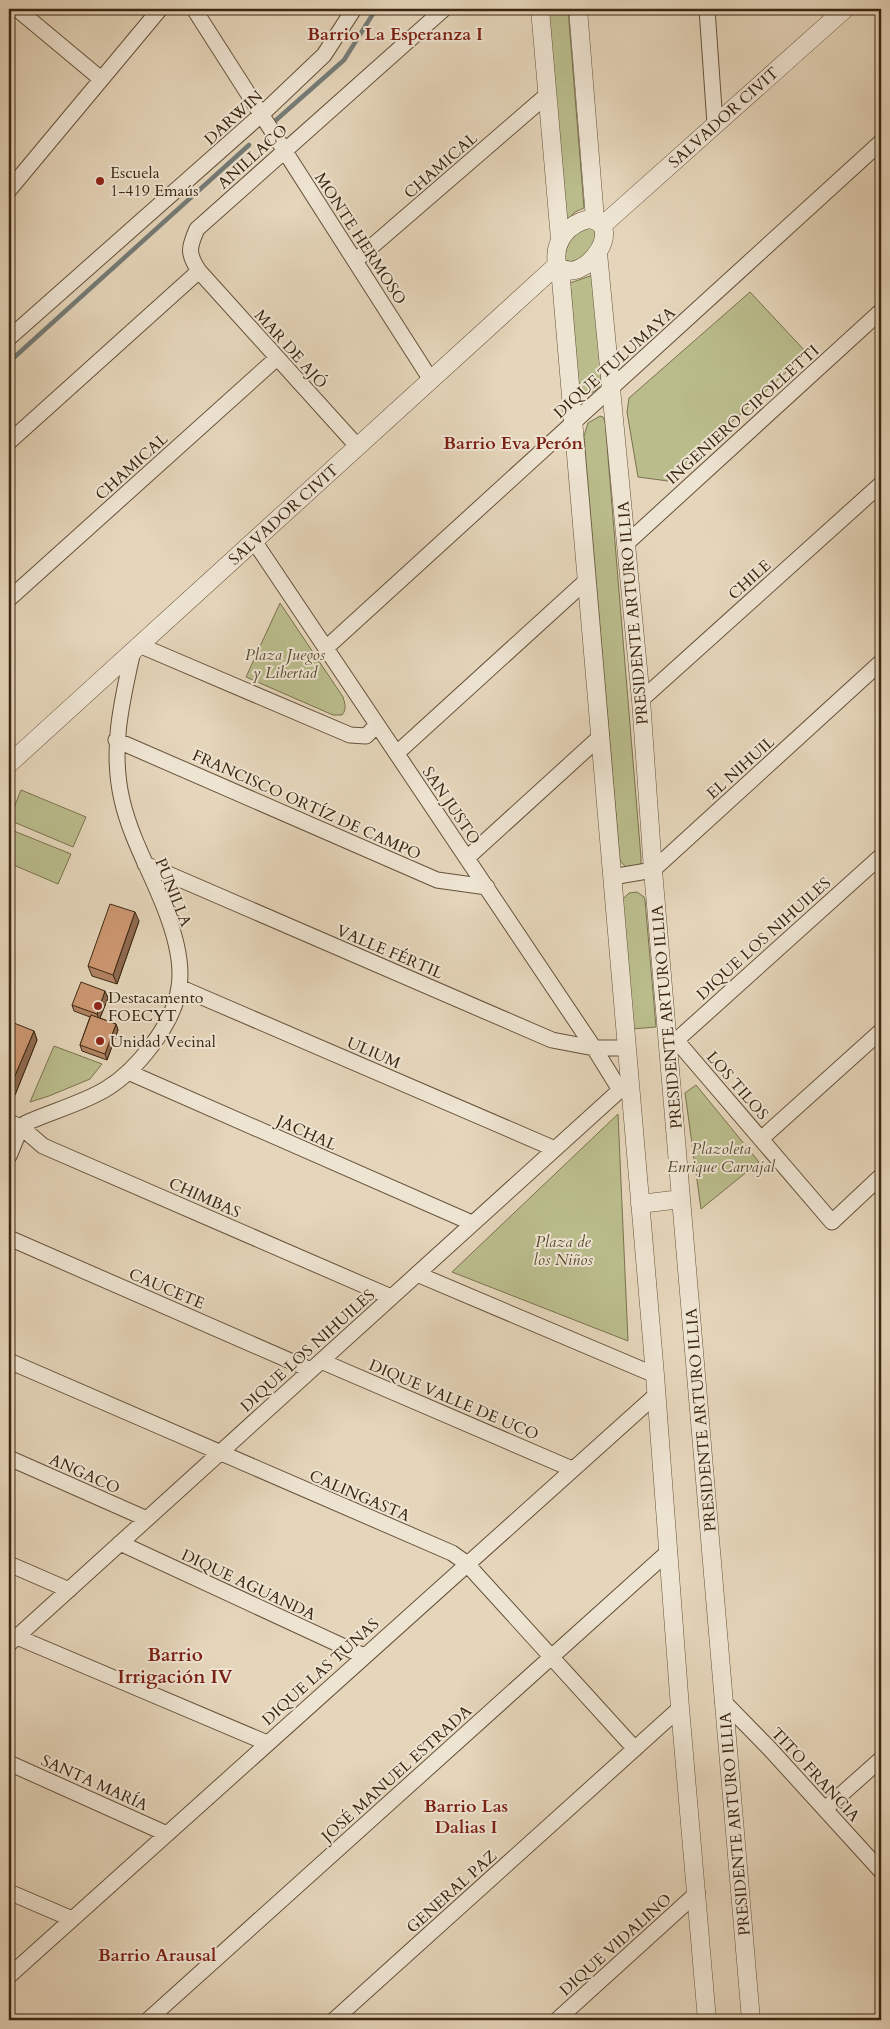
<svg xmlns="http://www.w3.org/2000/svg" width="890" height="2029" font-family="Cardo,serif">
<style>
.green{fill:#babc8c;stroke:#7a724e}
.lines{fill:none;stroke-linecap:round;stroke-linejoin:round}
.stream{stroke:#757c77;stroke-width:4.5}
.minor-casing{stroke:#66523a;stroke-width:17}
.tertiary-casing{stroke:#66523a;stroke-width:19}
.minor{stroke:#eee4d2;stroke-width:15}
.tertiary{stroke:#eee4d2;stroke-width:18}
.wall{fill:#b18363;stroke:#3b2710}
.shaded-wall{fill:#906a50;stroke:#3b2710}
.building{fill:#ce9873;stroke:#3b2710}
.poi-dot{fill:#8f2418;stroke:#eee4d2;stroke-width:2}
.labels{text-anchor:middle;stroke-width:4;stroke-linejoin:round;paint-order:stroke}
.street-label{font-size:16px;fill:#3b2710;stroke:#eee4d2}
.poi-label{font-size:16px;fill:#3b2710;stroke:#eee4d2;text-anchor:start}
.park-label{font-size:16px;font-style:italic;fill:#5b4c2f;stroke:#eee4d2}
.neighbourhood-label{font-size:18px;font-weight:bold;fill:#7a1f14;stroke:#eee4d2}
.quarter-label{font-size:19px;font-weight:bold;fill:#7a1f14;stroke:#eee4d2}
</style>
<rect width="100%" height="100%" fill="#e5d5ba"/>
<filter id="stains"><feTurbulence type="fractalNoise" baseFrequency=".004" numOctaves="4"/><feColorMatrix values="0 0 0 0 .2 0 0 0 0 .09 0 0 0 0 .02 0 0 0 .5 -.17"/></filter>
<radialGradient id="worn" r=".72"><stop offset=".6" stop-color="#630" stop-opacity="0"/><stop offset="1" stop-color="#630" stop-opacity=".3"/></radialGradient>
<!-- green -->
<path class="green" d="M548 9H568L584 208 575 212 566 222Z
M588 228 595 229 596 242C588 251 577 266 564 260 568 241 570 236 588 228Z
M593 275 601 380C600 389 593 394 584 394L579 389 570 283Z
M750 292 807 353 668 481 638 477 627 412 629 398Z
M600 416 603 417 605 421 641 858V863L639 865 626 867 620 861 584 436 588 423Z
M280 603 343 697C345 704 347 709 342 715H333L246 677Z
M21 790 86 817 73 847 9 820Z
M9 829 71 854 58 884 9 863Z
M637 892 644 897 645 900 656 1027 632 1029 622 900 629 893Z
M54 1046 102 1064 90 1079 49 1096 30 1102Z
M696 1085 759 1162 701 1209 685 1093Z
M618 1114 628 1341 452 1272Z"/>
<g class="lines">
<!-- stream -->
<path class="stream" d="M275 121 344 60 376 9
M9 362 249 145"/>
<!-- minor casing -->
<g class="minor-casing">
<path id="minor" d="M17 9 101 79
M194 9 431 380
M707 9 715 124
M9 190 160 9
M355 261 547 95
M199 271 358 447
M9 338 262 114 324 55 354 9
M9 442 199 271C187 253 189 247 197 229L444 9
M254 541 594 1048 620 1090
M627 543 881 311
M9 599 277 358
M139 645 350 735 366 736 377 725
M326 648 881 142
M641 700 881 484
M116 740 437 880 487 887
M397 753 587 580
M467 858 601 736
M145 864 552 1040 594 1048H627
M612 877 653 870 881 662
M179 987 555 1149
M676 1040 832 1222 881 1176
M670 1046 881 856
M128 1072 472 1223
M9 1122 21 1127 43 1146 391 1297
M761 1139 881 1031
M9 1156 21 1127 26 1123C52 1111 81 1104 106 1089 137 1070 174 1024 179 987 183 962 174 932 165 909 151 872 131 839 122 800 110 749 122 700 133 651
M9 1238 311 1370
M417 1274 655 1375
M9 1361 452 1553 466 1563 635 1749
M321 1361 572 1469
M9 1458 147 1519
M120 1543 364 1656
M9 1564 69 1590
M17 1637 267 1743
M9 1644 630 1081
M723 1701 769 1748 881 1871
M9 1763 167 1834
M825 1809 881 1759
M9 1892 72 1919
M9 1976 657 1394
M148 2020 668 1552
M334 2020 680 1708
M557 2020 697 1893"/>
</g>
<!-- tertiary casing -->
<g class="tertiary-casing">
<path id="tertiary" d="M540 9 560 239
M578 9 595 219
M589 219C628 224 582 290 557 265 553 242 567 224 589 219Z
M603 225 845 9
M598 253 641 700 653 870 751 2020
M560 268 655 1375 680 1708 707 2020
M9 764 557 265
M640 1204 681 1199"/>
</g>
<!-- minor -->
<use href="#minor" class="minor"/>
<!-- tertiary -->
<use href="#tertiary" class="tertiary"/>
</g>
<!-- wall -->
<path class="wall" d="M139 921 117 984 92 976 88 966Z
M105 991 108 998 100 1018 116 1024 118 1030 107 1060 82 1051 80 1045 90 1017 74 1011 72 1005Z
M34 1031 37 1040 15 1095 9 1092V1035Z"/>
<!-- shaded-wall -->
<path class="shaded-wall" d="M135 912 139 921 117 984 113 975Z
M105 991 108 998 99 1020 97 1014Z
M116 1024 118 1030 107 1060 105 1054Z
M34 1031 37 1040 15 1095 11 1085Z"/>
<!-- building -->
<path class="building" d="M110 904 135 912 113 975 88 966Z
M81 982 105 991 97 1014 72 1005Z
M91 1015 116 1024 105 1054 80 1045Z
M14 1023 34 1031 11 1085 9 1084V1035Z"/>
<!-- markers -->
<g class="poi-dot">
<circle cx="100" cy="181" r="5"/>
<circle cx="98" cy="1006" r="5"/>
<circle cx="100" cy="1041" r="5"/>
</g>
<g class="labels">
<!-- street labels -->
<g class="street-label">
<text transform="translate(233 117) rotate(-42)" y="6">DARWIN</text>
<text transform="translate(723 117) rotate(-42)" y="6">SALVADOR CIVIT</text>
<text transform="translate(252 156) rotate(-42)" y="6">ANILLACO</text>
<text transform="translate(440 165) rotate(-41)" y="6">CHAMICAL</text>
<text transform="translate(361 238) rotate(57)" y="6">MONTE HERMOSO</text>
<text transform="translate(291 348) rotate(48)" y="6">MAR DE AJÓ</text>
<text transform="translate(614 362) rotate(-42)" y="6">DIQUE TULUMAYA</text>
<text transform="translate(742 414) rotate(-42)" y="6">INGENIERO CIPOLLETTI</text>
<text transform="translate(131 466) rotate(-42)" y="6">CHAMICAL</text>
<text transform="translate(283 514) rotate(-42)" y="6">SALVADOR CIVIT</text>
<text transform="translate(749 579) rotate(-42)" y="6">CHILE</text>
<text transform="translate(632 613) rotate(-95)" y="6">PRESIDENTE ARTURO ILLIA</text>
<text transform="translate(740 767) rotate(-42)" y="6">EL NIHUIL</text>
<text transform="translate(307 804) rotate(24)" y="6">FRANCISCO ORTÍZ DE CAMPO</text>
<text transform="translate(452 805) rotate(56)" y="6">SAN JUSTO</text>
<text transform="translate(174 892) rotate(68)" y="6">PUNILLA</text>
<text transform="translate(763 938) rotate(-42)" y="6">DIQUE LOS NIHUILES</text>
<text transform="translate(390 951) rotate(23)" y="6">VALLE FÉRTIL</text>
<text transform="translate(666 1017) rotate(-95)" y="6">PRESIDENTE ARTURO ILLIA</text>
<text transform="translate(374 1052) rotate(23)" y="6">ULIUM</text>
<text transform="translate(738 1085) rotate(49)" y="6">LOS TILOS</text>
<text transform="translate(307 1132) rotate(24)" y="6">JACHAL</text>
<text transform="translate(205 1197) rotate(24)" y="6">CHIMBAS</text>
<text transform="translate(167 1288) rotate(23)" y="6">CAUCETE</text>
<text transform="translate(307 1350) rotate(-42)" y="6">DIQUE LOS NIHUILES</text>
<text transform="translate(454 1399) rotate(23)" y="6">DIQUE VALLE DE UCO</text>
<text transform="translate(700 1420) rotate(-95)" y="6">PRESIDENTE ARTURO ILLIA</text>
<text transform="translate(85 1473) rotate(24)" y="6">ANGACO</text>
<text transform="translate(360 1495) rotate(23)" y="6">CALINGASTA</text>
<text transform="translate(249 1584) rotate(25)" y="6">DIQUE AGUANDA</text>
<text transform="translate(320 1671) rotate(-42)" y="6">DIQUE LAS TUNAS</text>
<text transform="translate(396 1773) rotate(-42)" y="6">JOSÉ MANUEL ESTRADA</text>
<text transform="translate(816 1774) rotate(47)" y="6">TITO FRANCIA</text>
<text transform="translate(95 1782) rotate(24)" y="6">SANTA MARÍA</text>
<text transform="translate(734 1824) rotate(-95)" y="6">PRESIDENTE ARTURO ILLIA</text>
<text transform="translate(451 1891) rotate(-42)" y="6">GENERAL PAZ</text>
<text transform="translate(615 1944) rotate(-42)" y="6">DIQUE VIDALINO</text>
</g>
<!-- poi labels -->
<g class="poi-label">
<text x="110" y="178">Escuela<tspan x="110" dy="18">1-419 Emaús</tspan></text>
<text x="108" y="1003">Destacamento<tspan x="108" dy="18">FOECYT</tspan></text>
<text x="110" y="1047">Unidad Vecinal</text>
</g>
<!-- park labels -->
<g class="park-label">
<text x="285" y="660">Plaza Juegos<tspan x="285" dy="18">y Libertad</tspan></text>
<text x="721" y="1154">Plazoleta<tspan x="721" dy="18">Enrique Carvajal</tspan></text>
<text x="563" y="1247">Plaza de<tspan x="563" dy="18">los Niños</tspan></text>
</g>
<!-- neighbourhood labels -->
<g class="neighbourhood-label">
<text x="395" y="40">Barrio La Esperanza I</text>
<text x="513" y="449">Barrio Eva Perón</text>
<text x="466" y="1812">Barrio Las<tspan x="466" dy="21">Dalias I</tspan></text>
<text x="157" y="1961">Barrio Arausal</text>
</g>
<!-- quarter labels -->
<g class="quarter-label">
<text x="175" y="1661">Barrio<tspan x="175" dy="22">Irrigación IV</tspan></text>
</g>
</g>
<!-- margin -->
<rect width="890" height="2029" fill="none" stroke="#e5d5ba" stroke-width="30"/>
<rect x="10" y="10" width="870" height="2009" fill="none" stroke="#3b2710" stroke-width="2.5"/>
<rect x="15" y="15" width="860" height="1999" fill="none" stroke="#3b2710"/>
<rect width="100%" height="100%" filter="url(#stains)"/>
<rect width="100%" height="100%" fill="url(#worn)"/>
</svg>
